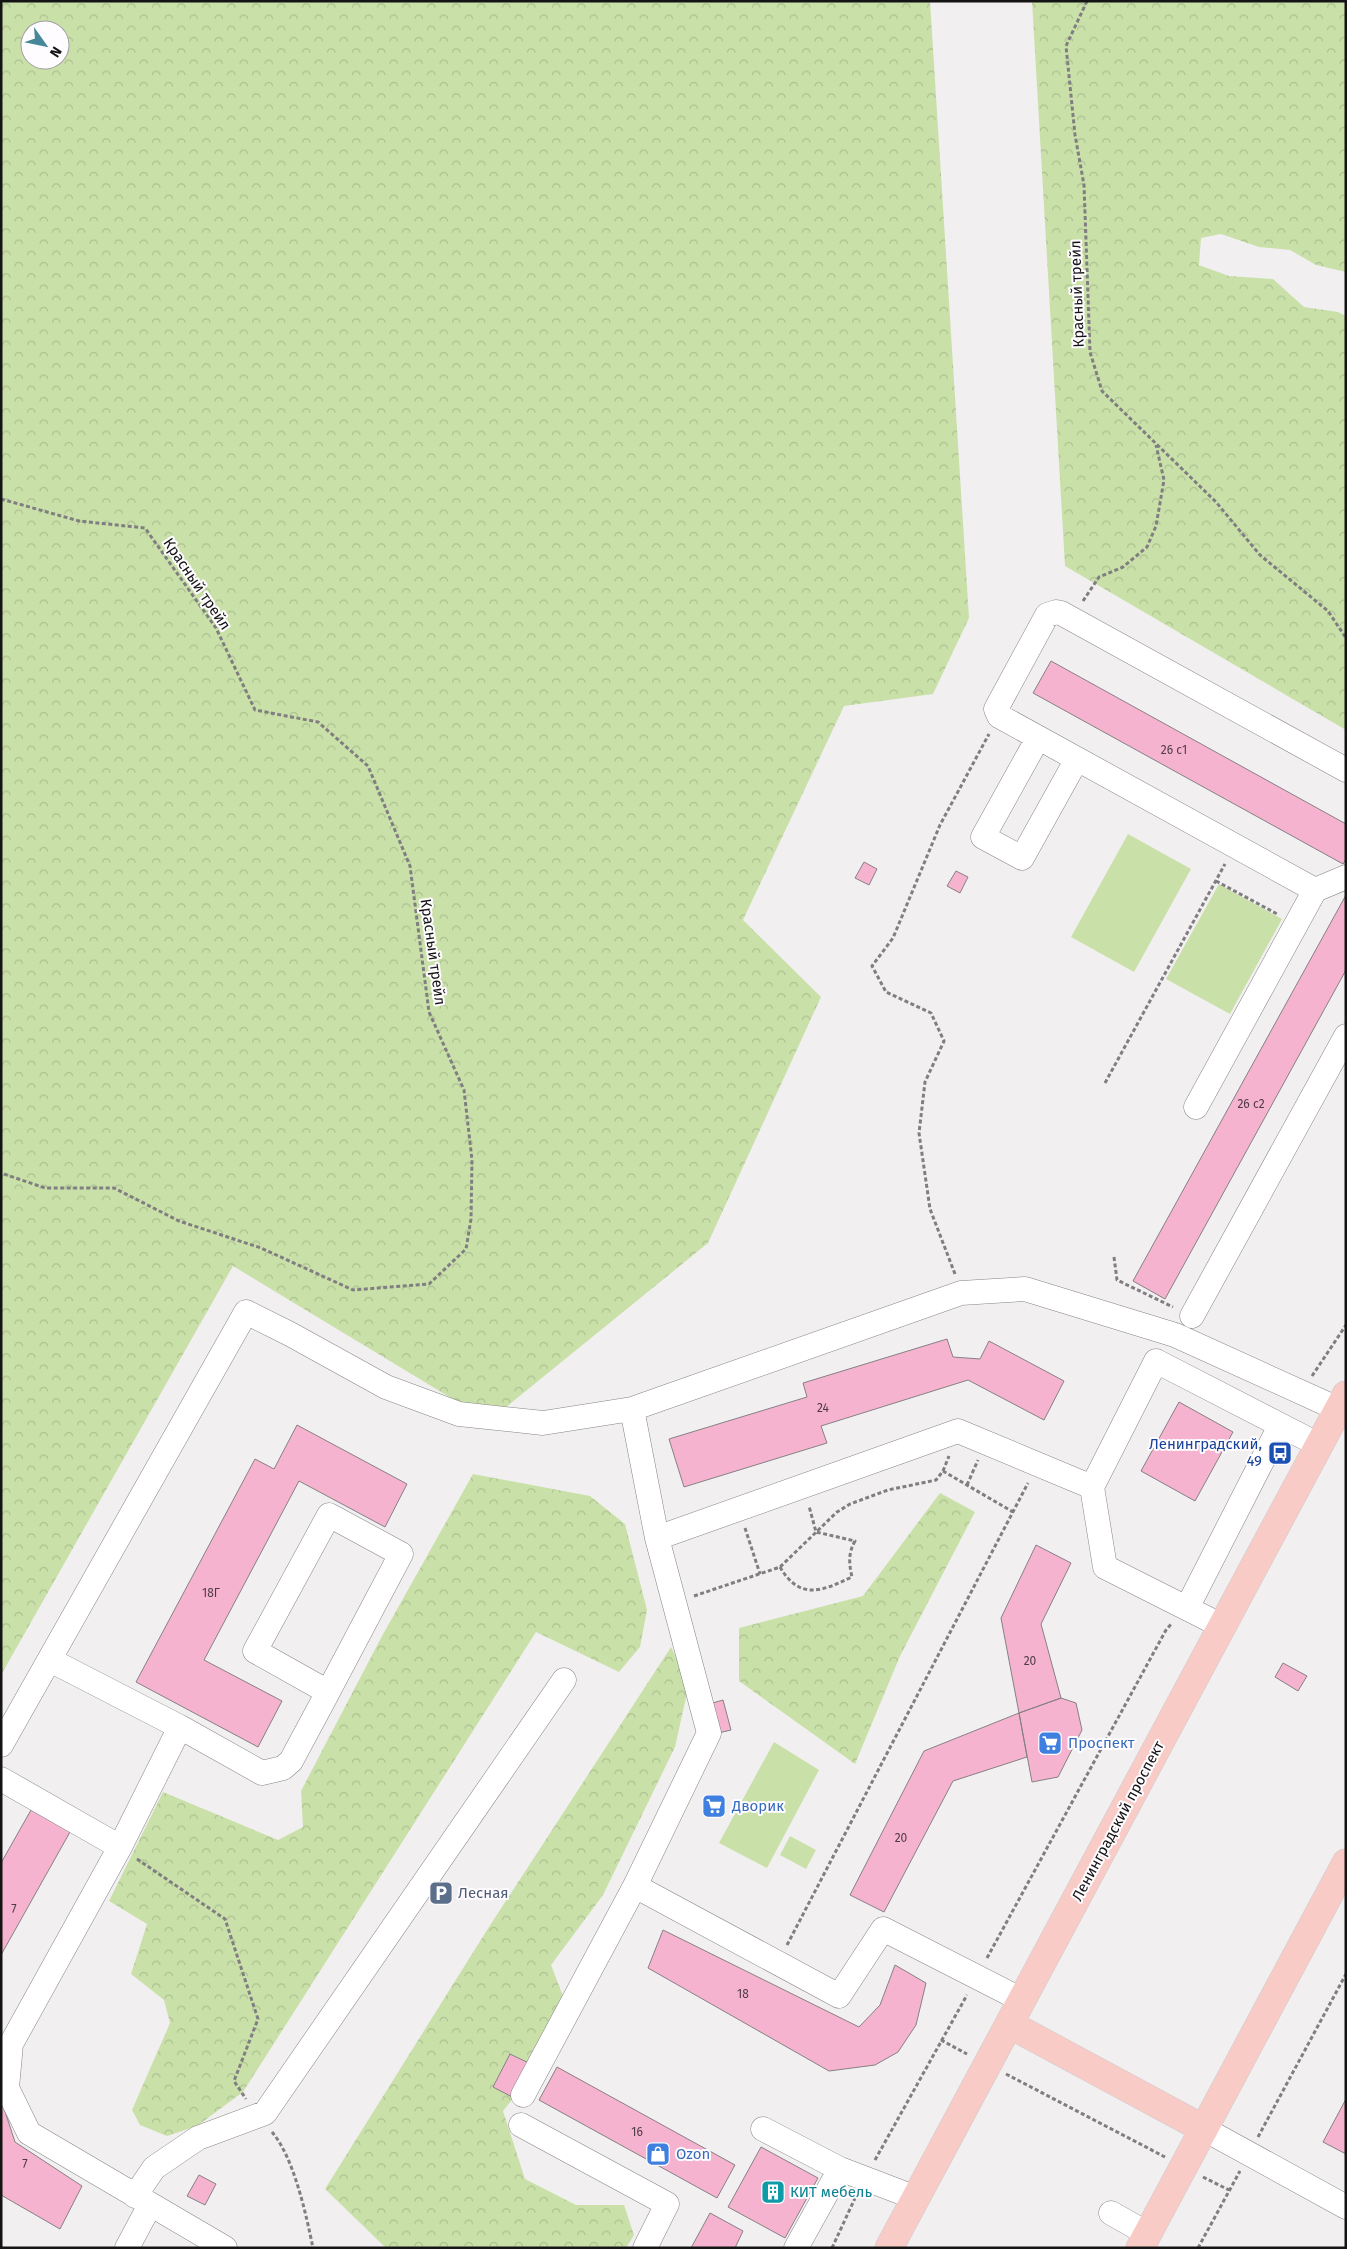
<svg xmlns="http://www.w3.org/2000/svg" width="1347" height="2249" font-family="'Fira Sans',sans-serif">
<style>
.forest{fill:url(#forest-crowns);fill-rule:evenodd}
.park{fill:#c9e1a9}
.building{fill:#f6b3cf;stroke:#858183}
.lines{fill:none;stroke-linecap:round;stroke-linejoin:round}
.minor-casing{stroke:#878587;stroke-width:25}
.major-casing{stroke:#cccbcc;stroke-width:29}
.path{stroke:#807e80;stroke-width:3;stroke-dasharray:4 2.5;stroke-linecap:butt}
.minor{stroke:#fff;stroke-width:24}
.major{stroke:#f9cbc6;stroke-width:28}
.labels{text-anchor:middle;stroke-width:4;stroke-linejoin:round;paint-order:stroke}
.number-label{font-size:12px;fill:#4d3c44}
.street-label{font-size:15px;fill:#151415;stroke:#fffcff}
.transit-label{font-size:15px;fill:#164399;stroke:#fffcff;text-anchor:end}
.shop-label{font-size:15px;fill:#366cbe;stroke:#fffcff;text-anchor:start}
.service-label{font-size:15px;fill:#4e5e75;stroke:#fffcff;text-anchor:start}
.culture-label{font-size:15px;fill:#0d838f;stroke:#fffcff;text-anchor:start}
</style>
<defs>
<pattern id="forest-crowns" width="20" height="18" patternUnits="userSpaceOnUse" patternTransform="scale(1.25)"><rect width="20" height="18" fill="#c9e1a9"/><path d="M2 6a3 3 0 1 1 6 0M12 15a3 3 0 1 1 6 0" fill="none" stroke="#acc091"/></pattern>
</defs>
<rect width="100%" height="100%" fill="#f2eff1"/>
<!-- forest -->
<path class="forest" d="M1 1H930L969 618 933 694 844 706 743 920 821 997 708 1243 489 1421 233 1266 1 1675ZM30 30H60V60H30Z
M1032 1H1346V272L1316 265 1290 250 1259 247 1221 234 1201 238 1199 265 1229 276 1273 279 1304 307 1338 312 1346 316V730L1065 566Z
M473 1474 590 1496 625 1524 647 1610 640 1647 619 1672 536 1632 243 2092 197 2126 167 2136 140 2125 132 2110 170 2023 164 2000 131 1974 147 1924 109 1901 163 1792 278 1840 303 1827 301 1791 382 1636Z
M940 1493 975 1512 900 1656 855 1764 739 1681V1628L863 1596Z
M671 1647 689 1684 675 1747 603 1895 551 1965 573 2022 503 2111 525 2179 576 2205H624L634 2235 626 2248H386L325 2189 487 1930Z"/>
<!-- park -->
<path class="park" d="M1128 834 1191 869 1134 972 1071 937Z
M1219 884 1282 919 1230 1014 1166 979Z
M774 1742 819 1770 767 1868 719 1843Z
M790 1836 816 1850 806 1869 780 1855Z"/>
<!-- building -->
<path class="building" d="M1051 661 1346 824V859L1343 864 1033 693Z
M864 862 877 869 869 885 855 878Z
M956 871 968 877 960 893 947 886Z
M1346 895V970L1165 1299 1133 1281Z
M947 1339 953 1357 980 1359 989 1341 1064 1381 1044 1420 968 1380 821 1426 827 1443 684 1487 669 1439 807 1397 803 1383Z
M1179 1402 1233 1432 1195 1501 1141 1471Z
M297 1425 407 1484 385 1527 299 1481 204 1660 282 1701 258 1747 136 1682 255 1459 274 1469Z
M1036 1545 1071 1563 1041 1624 1061 1698 1019 1713 1001 1618Z
M1283 1663 1307 1676 1298 1691 1275 1677Z
M1061 1698 1076 1703 1082 1730 1058 1777 1032 1782 1019 1713Z
M723 1700 731 1730 714 1734 706 1705Z
M1019 1713 1027 1757 953 1781 884 1912 850 1895 924 1751Z
M713 1797 723 1802 715 1816 705 1811Z
M31 1810 70 1832 1 1955V1863Z
M663 1930 859 2027 880 2005 895 1965 926 1983 916 2025 898 2052 875 2065 829 2071 648 1968Z
M510 2054 535 2066 518 2100 493 2087Z
M557 2067 735 2165 717 2198 539 2100Z
M1 2099 15 2142 82 2186 60 2229 1 2195Z
M1346 2099V2154L1323 2142Z
M761 2147 818 2178 785 2238 728 2207Z
M199 2175 216 2184 205 2205 187 2196Z
M710 2213 743 2231 735 2248H691Z"/>
<g class="lines">
<!-- minor casing -->
<g class="minor-casing">
<path id="minor" d="M1038 738 983 837 1022 858 1077 759
M1315 890 999 716 996 709 1047 615 1056 612 1061 613 1346 770
M1196 1107 1315 890 1346 877
M1192 1316 1346 1036
M1092 1487 1156 1361 1319 1445
M657 1538 632 1409 961 1293 1025 1289 1175 1335 1338 1409
M1187 1608 1280 1426
M50 1660 180 1727
M1 1745 246 1312 290 1334 386 1387 459 1414 543 1423 632 1409
M1 1779 120 1847
M1022 2000 883 1929 839 1996 635 1886 709 1733 657 1538 958 1431 1092 1487 1105 1567 1222 1626
M523 2095 635 1886
M521 2125 667 2204 645 2248
M763 2129 840 2169
M1204 2129 1346 2207
M135 2196 154 2168 198 2138 265 2113 564 1680
M1111 2213 1148 2234
M127 2248 150 2205
M225 2248 29 2133 7 2088 11 2044 120 1847 180 1727 262 1773 283 1768 291 1761 328 1692 255 1651 329 1515 401 1554 328 1692
M796 2248 840 2169 916 2198"/>
</g>
<!-- major casing -->
<g class="major-casing">
<path id="major" d="M1009 2024 1204 2129
M889 2248 1346 1395
M1140 2248 1346 1863"/>
</g>
<!-- path -->
<path class="path" d="M1087 1 1066 46 1075 135 1084 185 1090 352 1102 391 1216 502 1260 555 1328 611 1346 638
M1 499 79 521 145 528 216 628 255 710 318 722 368 766 410 866 429 1012 464 1090 472 1160 471 1219 466 1249 429 1284 353 1290 261 1248 179 1221 114 1188H45L1 1173
M1083 601 1099 577 1123 567 1147 547 1156 526 1164 480 1156 445
M1216 881 1279 915
M1105 1083 1225 864
M1114 1257 1117 1280 1173 1307
M955 1274 930 1209 919 1133 925 1082 944 1041 931 1013 886 992 872 966 893 938 940 825 989 734
M1312 1376 1346 1325
M943 1471 949 1456
M967 1485 978 1460
M745 1528 760 1574
M780 1567C800 1601 822 1591 852 1577 849 1564 848 1553 855 1541L816 1532 809 1506
M694 1596 780 1567 837 1512 850 1504 888 1490 936 1480 943 1471 1013 1512
M137 1859 225 1919 258 2019 234 2081 246 2099
M787 1945 1028 1483
M987 1958 1166 1630 1172 1623
M941 2040 967 2054
M1006 2074 1165 2157
M272 2132C294 2158 306 2214 313 2248
M1258 2137 1346 1974
M875 2160 967 1995
M1203 2177 1229 2190
M832 2248 856 2196
M1198 2248 1240 2171"/>
<!-- minor -->
<use href="#minor" class="minor"/>
<!-- major -->
<use href="#major" class="major"/>
</g>
<!-- icons -->
<defs>
<g id="bus-square" transform="scale(1.25)"><rect x="-9" y="-9" width="18" height="18" rx="4" fill="#1a4fb4" stroke="#fffcff"/><path d="M-5-6H5V4H4V6H2V4H-2V6H-4V4H-5ZM-3.5-4V0h7V-4ZM-3.5 1.2v1.5H-2V1.2ZM2 1.2v1.5H3.5V1.2Z" fill="#fff"/></g>
<g id="supermarket-square" transform="scale(1.25)"><rect x="-9" y="-9" width="18" height="18" rx="4" fill="#3f7fe0" stroke="#fffcff"/><path d="M-6-5.5h2.5l.6 2H6L4.5 2H-2.5L-4.4-4H-6ZM-1.5 3.2a1.3 1.3 0 1 0 .1 0ZM3 3.2a1.3 1.3 0 1 0 .1 0Z" fill="#fff"/></g>
<g id="parking-square" transform="scale(1.25)"><rect x="-9" y="-9" width="18" height="18" rx="4" fill="#5c6f8a" stroke="#fffcff"/><path d="M-3.5-5.5H1a3.5 3.5 0 0 1 0 7H-1V5.5H-3.5ZM-1-3.4V-.6H.8a1.4 1.4 0 0 0 0-2.8Z" fill="#fff"/></g>
<g id="shop-square" transform="scale(1.25)"><rect x="-9" y="-9" width="18" height="18" rx="4" fill="#3f7fe0" stroke="#fffcff"/><path d="M-5-2.5h2.3a2.7 3.5 0 0 1 5.4 0H5L5.5 6h-11ZM-1.5-2.5h3a1.5 2.3 0 0 0-3 0Z" fill="#fff"/></g>
<g id="building-square" transform="scale(1.25)"><rect x="-9" y="-9" width="18" height="18" rx="4" fill="#0f9aa8" stroke="#fffcff"/><path d="M-4-6H4V6H1V3H-1V6H-4ZM-2.5-4.3h1.7v1.8h-1.7ZM.8-4.3h1.7v1.8H.8ZM-2.5-1h1.7V.8h-1.7ZM.8-1h1.7V.8H.8Z" fill="#fff"/></g>
</defs>
<g fill-rule="evenodd">
<use href="#bus-square" x="1280" y="1453"/>
<use href="#supermarket-square" x="1050" y="1743"/>
<use href="#supermarket-square" x="714" y="1806"/>
<use href="#parking-square" x="441" y="1893"/>
<use href="#shop-square" x="658" y="2154"/>
<use href="#building-square" x="773" y="2192"/>
</g>
<g class="labels">
<!-- number labels -->
<g class="number-label">
<text x="1174" y="754">26 с1</text>
<text x="1251" y="1108">26 с2</text>
<text x="823" y="1412">24</text>
<text x="211" y="1597">18Г</text>
<text x="1030" y="1665">20</text>
<text x="901" y="1842">20</text>
<text x="14" y="1913">7</text>
<text x="743" y="1998">18</text>
<text x="637" y="2136">16</text>
<text x="25" y="2168">7</text>
</g>
<!-- street labels -->
<g class="street-label">
<text transform="translate(1077 294) rotate(-92)" y="5">Красный трейл</text>
<text transform="translate(197 584) rotate(56)" y="5">Красный трейл</text>
<text transform="translate(433 952) rotate(82)" y="5">Красный трейл</text>
<text transform="translate(1118 1821) rotate(-62)" y="5">Ленинградский проспект</text>
</g>
<!-- transit labels -->
<g class="transit-label">
<text x="1262" y="1449">Ленинградский,<tspan x="1262" dy="17">49</tspan></text>
</g>
<!-- shop labels -->
<g class="shop-label">
<text x="1068" y="1748">Проспект</text>
<text x="732" y="1811">Дворик</text>
<text x="676" y="2159">Ozon</text>
</g>
<!-- service labels -->
<g class="service-label">
<text x="458" y="1898">Лесная</text>
</g>
<!-- culture labels -->
<g class="culture-label">
<text x="790" y="2197">КИТ мебель</text>
</g>
</g>
<!-- border -->
<rect width="1347" height="2249" fill="none" stroke="#151415" stroke-width="5"/>
<!-- north arrow -->
<g transform="translate(45 45) rotate(123)"><circle r="24" fill="#fffcff" stroke="#a19fa1"/>
<path d="M0-4L9 19L0 12L-9 19Z" fill="#46889a"/>
<text y="-8" font-size="14" font-weight="bold" text-anchor="middle" fill="#151415">N</text>
</g>
</svg>
